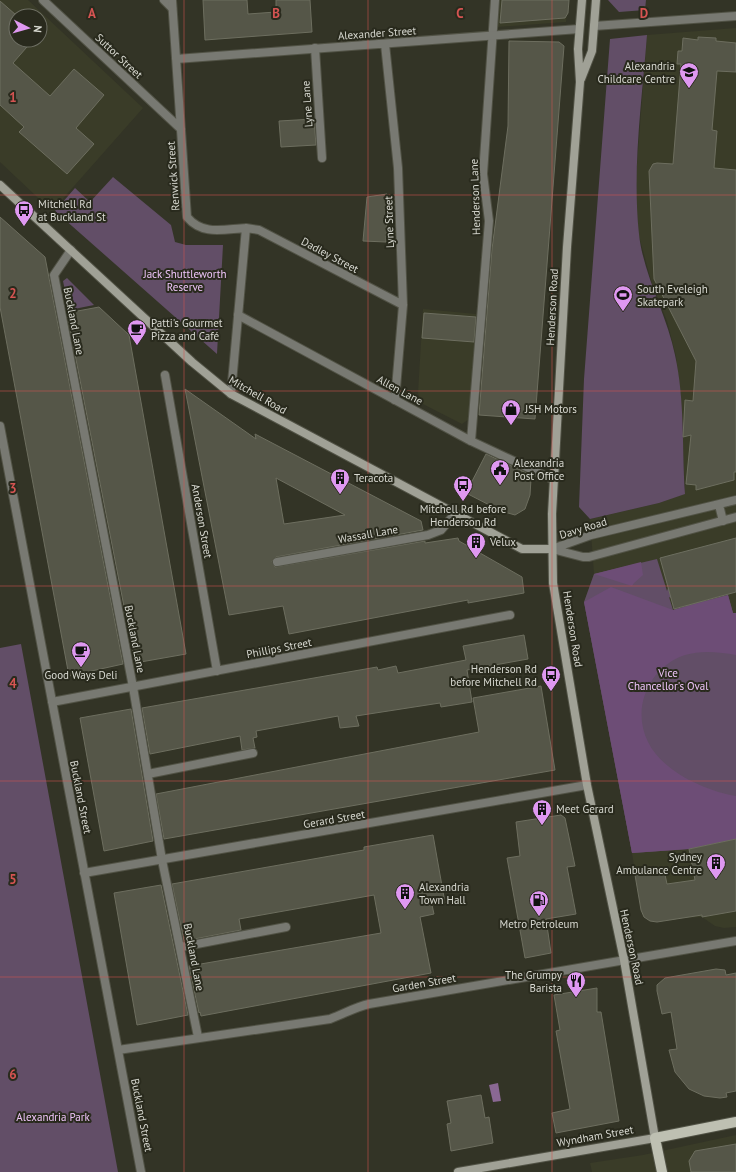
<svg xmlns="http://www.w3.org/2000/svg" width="736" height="1172" font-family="'PT Sans',sans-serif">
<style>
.built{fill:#3a3c28;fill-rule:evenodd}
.green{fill:#624e67;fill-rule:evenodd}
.forest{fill:#6d4d76}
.water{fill:#8a6893}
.building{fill:#555648;stroke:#6d6e5f;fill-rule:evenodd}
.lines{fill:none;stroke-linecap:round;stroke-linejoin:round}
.lane-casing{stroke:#515245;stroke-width:10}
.street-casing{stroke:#515245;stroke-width:10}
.secondary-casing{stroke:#515245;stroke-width:10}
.primary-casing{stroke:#515245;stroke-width:12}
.lane{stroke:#787972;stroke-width:8}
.street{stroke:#787972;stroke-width:8}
.secondary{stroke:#a0a196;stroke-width:8}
.primary{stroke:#bec0b2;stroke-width:10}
.grid{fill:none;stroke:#d65452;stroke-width:1;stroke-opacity:0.55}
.labels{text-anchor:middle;stroke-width:4;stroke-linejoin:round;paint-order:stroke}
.street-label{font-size:11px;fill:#d8d9d1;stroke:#292a1d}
.poi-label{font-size:11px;fill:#d8d9d1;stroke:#292a1d;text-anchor:start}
.park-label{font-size:11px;fill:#eec4f9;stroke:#292a1d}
.grid-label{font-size:13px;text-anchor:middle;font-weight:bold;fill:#d65452;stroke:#292a1d;stroke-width:4;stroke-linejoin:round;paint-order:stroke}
</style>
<rect width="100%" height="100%" fill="#333426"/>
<!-- built -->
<path class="built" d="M0 0H28L143 108 52 211 0 162ZM16 16H40V40H16Z
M500 0H568L566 22 497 27Z
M736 28V927L724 928 715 926 702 917 684 918 657 922 650 921 644 917 641 910 632 853 584 602 594 574 590 519 659 503 685 493 681 399 676 356 667 321 652 284 639 236 635 190 647 35Z
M423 309 476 314 469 419 462 424 421 403 418 393Z
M736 1135V1172H592L590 1163 643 1155Z"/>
<!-- green -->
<path class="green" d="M608 0H646L645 10 619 12Z
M647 35C642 101 632 168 639 234 643 274 667 315 675 355 685 400 682 448 685 494L659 503 590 519 579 507 584 379 610 39Z
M113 177 171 225 175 242 186 245H223L217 354 55 211 75 188 90 202Z
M67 278 94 305 69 310 63 281Z
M657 559 667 591 669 585 682 583 704 601 728 595 733 613H736V839L689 849 632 853 584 602 594 574ZM669 597 686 606 673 610Z
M21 644 118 1172H0V648Z"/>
<!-- forest -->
<path class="forest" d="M641 562 643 575 634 583 632 586 594 574Z
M611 587 673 610 728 595 733 613H736V655C720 652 701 650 685 655 649 667 631 708 648 742 662 771 705 791 736 796V839L689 849 632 853 584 602Z"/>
<!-- water -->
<path class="water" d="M498 1083 501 1101 493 1102 489 1085Z"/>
<!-- building -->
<path class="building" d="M203 0H247L248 14 276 12V0H310L312 32 205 40Z
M502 0H569L568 13 565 18 500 23Z
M0 1 16 15V40H33L13 63 50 96 74 69 104 95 76 128 94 144 67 174 19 132 24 127 0 105Z
M698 37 716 38V41L736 43V72L717 71 712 130 717 131 714 168 736 170V472H734V480L696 490V485L686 484 691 435 683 437 685 400 693 401 696 361 654 279 649 171 653 164 657 163 673 164 681 64H677L678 51H682L683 38 698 40Z
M509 41 559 42 564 46 535 419 479 415 492 249 508 126Z
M314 119 316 145 281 147 279 121Z
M387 194 385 218H387L386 242 363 241 367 197Z
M0 217 45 257 123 664 69 676 0 307Z
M99 307 129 335 186 654 135 663 67 313Z
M424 313 476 317 474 342 422 338Z
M185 389 256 439 255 434 421 521 423 530 276 557 272 561 275 567 425 541V543L458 538 459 541 522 577 524 593 468 603V600L289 634 283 606 229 615ZM276 478 345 515 284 524Z
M486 454 529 474 531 479 530 495 525 509 515 515 501 511 466 493Z
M736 538V592L674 609 660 558Z
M524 635 528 659 467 670 472 702 441 707 440 703 356 716 359 726 340 728 338 716 256 731 257 737 253 738 255 748 242 750 240 736 150 754 142 708 377 667 378 670 396 666 398 673 466 660 463 646Z
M541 686 555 770 164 839 156 794 479 732 473 698Z
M131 709 153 841 104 851 80 718Z
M561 815 565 818 575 866 567 867 576 914 546 919 551 953 525 958 507 858 520 856 516 822Z
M433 835 445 903 432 905 434 914 420 917 431 973 201 1016 200 1012 199 1013 189 966 381 933 374 895 239 919 241 930 184 941 172 884 364 850V847Z
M736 839V911L702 917V915L657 922 650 921 644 917 641 910 635 875 664 870 667 884 695 880 689 849Z
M161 885 188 1015 137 1025 114 893Z
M716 969 725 970 726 975 736 973V1091L726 1093 727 1097 720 1098 704 1096 689 1089 675 1072 669 1050 677 1049 671 1012 662 1014 657 991V985L665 978Z
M597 988V1012H601L619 1121 556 1133 552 1113 570 1109 556 1031 560 1030 554 995Z
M481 1095 485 1118 489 1117 493 1143 451 1151 447 1124 451 1123 447 1101Z
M736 1144V1172H691L689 1161 695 1151Z"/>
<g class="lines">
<!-- lane casing -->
<g class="lane-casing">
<path id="lane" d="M164 0 172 8
M315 48 322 158
M71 250 54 275 133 687 162 860 198 1037
M238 315 471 441 554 480
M471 441 489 221 483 174 495 0
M277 562 428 535 441 530 455 514
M148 774 253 753
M181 947 286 927"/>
</g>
<!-- street casing -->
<g class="street-casing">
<path id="street" d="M43 0 181 129
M172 0 187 217C203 236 224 229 246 228L231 394
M594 26 736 16
M385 44 398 168 403 305 395 400
M176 59 579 29
M246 228 259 230 403 305
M165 375 217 671
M0 426 141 1172
M719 505 723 521
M552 549 591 535 736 500
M552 549 583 557H589L736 517
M52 702 510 615
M84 873 587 785
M118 1050 330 1019C344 1014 355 1007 369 1004L736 941"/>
</g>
<!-- secondary casing -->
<g class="secondary-casing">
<path id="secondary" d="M581 79 592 51 596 0
M0 185 192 362 231 394 522 549H552
M458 1172 655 1138 624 960 587 785 553 583 552 514 567 247 580 82 578 49 582 0"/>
</g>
<!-- primary casing -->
<g class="primary-casing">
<path id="primary" d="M662 1172 655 1138 736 1122"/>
</g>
<!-- lane -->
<use href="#lane" class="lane"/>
<!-- street -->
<use href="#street" class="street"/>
<!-- secondary -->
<use href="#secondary" class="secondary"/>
<!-- primary -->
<use href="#primary" class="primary"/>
</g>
<!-- grid -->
<path class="grid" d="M184 0V1172M368 0V1172M552 0V1172M0 195H736M0 391H736M0 586H736M0 781H736M0 977H736"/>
<!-- icons -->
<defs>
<g id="school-pin" transform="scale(1)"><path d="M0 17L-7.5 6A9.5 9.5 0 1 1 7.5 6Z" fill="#df98f1" stroke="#292a1d"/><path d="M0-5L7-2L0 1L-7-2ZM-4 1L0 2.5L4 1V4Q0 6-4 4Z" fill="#111"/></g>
<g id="bus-pin" transform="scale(1)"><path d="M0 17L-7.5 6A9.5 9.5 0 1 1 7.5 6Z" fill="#df98f1" stroke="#292a1d"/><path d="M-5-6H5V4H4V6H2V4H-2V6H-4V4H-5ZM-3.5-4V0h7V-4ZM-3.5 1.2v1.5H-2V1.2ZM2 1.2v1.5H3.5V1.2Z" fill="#111"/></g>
<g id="stadium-pin" transform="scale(1)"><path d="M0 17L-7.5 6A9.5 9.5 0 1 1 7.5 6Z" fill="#df98f1" stroke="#292a1d"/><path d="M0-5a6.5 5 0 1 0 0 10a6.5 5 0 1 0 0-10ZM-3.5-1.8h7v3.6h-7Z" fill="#111"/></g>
<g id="cafe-pin" transform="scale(1)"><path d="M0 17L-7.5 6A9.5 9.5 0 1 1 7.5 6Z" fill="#df98f1" stroke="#292a1d"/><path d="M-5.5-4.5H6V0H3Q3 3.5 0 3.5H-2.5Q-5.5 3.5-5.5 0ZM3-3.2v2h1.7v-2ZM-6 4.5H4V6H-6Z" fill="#111"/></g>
<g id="shop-pin" transform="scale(1)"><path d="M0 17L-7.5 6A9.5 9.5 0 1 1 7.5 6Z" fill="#df98f1" stroke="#292a1d"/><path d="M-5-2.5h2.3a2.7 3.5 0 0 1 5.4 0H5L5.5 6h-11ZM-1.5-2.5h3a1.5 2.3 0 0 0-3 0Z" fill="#111"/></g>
<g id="civic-pin" transform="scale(1)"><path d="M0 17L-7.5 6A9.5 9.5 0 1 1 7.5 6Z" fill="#df98f1" stroke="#292a1d"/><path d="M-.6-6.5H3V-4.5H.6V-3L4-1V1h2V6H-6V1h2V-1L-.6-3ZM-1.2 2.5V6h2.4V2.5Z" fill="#111"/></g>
<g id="building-pin" transform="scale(1)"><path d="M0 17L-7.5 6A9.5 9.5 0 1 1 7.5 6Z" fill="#df98f1" stroke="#292a1d"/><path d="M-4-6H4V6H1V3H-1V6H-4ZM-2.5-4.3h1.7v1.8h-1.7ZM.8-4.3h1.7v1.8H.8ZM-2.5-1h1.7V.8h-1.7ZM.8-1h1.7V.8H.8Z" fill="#111"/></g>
<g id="fuel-pin" transform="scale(1)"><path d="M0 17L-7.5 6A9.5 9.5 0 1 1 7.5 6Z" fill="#df98f1" stroke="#292a1d"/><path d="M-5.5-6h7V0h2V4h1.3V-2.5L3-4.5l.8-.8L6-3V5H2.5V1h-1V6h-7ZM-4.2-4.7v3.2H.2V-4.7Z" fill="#111"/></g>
<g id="restaurant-pin" transform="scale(1)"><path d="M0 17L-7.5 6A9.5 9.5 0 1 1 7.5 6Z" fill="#df98f1" stroke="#292a1d"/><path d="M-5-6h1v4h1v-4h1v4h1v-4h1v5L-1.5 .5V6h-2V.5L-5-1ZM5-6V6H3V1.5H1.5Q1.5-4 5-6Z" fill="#111"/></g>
</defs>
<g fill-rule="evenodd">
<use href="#school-pin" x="689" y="72"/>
<use href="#bus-pin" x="24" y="210"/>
<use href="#stadium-pin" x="623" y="295"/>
<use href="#cafe-pin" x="137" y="329"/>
<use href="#shop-pin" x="511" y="409"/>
<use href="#civic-pin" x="500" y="469"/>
<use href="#building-pin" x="340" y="478"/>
<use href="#bus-pin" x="463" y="485"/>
<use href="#building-pin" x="476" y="542"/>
<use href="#cafe-pin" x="81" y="651"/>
<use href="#bus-pin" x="551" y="675"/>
<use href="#building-pin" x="542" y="809"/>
<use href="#building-pin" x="716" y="863"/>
<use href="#building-pin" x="405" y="893"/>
<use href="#fuel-pin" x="539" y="900"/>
<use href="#restaurant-pin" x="576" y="981"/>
</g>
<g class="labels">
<!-- street labels -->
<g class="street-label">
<text transform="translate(377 33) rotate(-4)" y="4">Alexander Street</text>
<text transform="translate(119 56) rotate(43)" y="4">Suttor Street</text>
<text transform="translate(307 104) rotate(-94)" y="4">Lyne Lane</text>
<text transform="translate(173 176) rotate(-94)" y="4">Renwick Street</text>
<text transform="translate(475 197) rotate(-92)" y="4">Henderson Lane</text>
<text transform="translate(389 222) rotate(-92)" y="4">Lyne Street</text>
<text transform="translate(330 255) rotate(28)" y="4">Dadley Street</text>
<text transform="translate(552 307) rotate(-87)" y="4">Henderson Road</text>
<text transform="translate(74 321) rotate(79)" y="4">Buckland Lane</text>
<text transform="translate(400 390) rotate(28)" y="4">Allen Lane</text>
<text transform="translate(258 395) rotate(30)" y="4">Mitchell Road</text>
<text transform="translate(202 521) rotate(80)" y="4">Anderson Street</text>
<text transform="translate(583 528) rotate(-17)" y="4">Davy Road</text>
<text transform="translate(368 534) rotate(-10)" y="4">Wassall Lane</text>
<text transform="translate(573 629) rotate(81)" y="4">Henderson Road</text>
<text transform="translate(135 639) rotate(79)" y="4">Buckland Lane</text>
<text transform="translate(279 648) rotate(-11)" y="4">Phillips Street</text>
<text transform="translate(81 797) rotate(79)" y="4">Buckland Street</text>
<text transform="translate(334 819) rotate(-10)" y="4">Gerard Street</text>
<text transform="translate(632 947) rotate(78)" y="4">Henderson Road</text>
<text transform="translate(194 957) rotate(79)" y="4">Buckland Lane</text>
<text transform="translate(424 983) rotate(-10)" y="4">Garden Street</text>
<text transform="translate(142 1115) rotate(79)" y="4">Buckland Street</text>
<text transform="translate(595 1136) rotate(-10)" y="4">Wyndham Street</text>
</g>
<!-- poi labels -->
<g class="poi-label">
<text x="675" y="70" text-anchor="end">Alexandria<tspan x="675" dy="13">Childcare Centre</tspan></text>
<text x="38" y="208">Mitchell Rd<tspan x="38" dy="13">at Buckland St</tspan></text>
<text x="637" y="293">South Eveleigh<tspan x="637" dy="13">Skatepark</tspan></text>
<text x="151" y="327">Patti's Gourmet<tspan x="151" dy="13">Pizza and Café</tspan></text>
<text x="525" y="413">JSH Motors</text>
<text x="514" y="467">Alexandria<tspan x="514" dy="13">Post Office</tspan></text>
<text x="354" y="482">Teracota</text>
<text x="463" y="513" text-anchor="middle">Mitchell Rd before<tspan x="463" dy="13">Henderson Rd</tspan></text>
<text x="490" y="546">Velux</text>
<text x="537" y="673" text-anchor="end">Henderson Rd<tspan x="537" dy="13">before Mitchell Rd</tspan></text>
<text x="81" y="679" text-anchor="middle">Good Ways Deli</text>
<text x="556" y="813">Meet Gerard</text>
<text x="702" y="861" text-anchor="end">Sydney<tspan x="702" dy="13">Ambulance Centre</tspan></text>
<text x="419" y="891">Alexandria<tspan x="419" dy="13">Town Hall</tspan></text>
<text x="539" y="928" text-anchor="middle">Metro Petroleum</text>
<text x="562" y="979" text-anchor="end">The Grumpy<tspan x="562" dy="13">Barista</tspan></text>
</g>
<!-- park labels -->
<g class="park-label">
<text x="185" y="278">Jack Shuttleworth<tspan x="185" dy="13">Reserve</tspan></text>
<text x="668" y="677">Vice<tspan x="668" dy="13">Chancellor's Oval</tspan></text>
<text x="53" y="1121">Alexandria Park</text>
</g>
</g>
<g class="grid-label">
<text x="92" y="18">A</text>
<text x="276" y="18">B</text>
<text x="460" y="18">C</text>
<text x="644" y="18">D</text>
<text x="13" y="102">1</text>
<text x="13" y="298">2</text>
<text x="13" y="493">3</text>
<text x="13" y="688">4</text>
<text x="13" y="884">5</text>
<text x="13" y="1079">6</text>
</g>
<!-- north arrow -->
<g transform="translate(28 28) rotate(96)"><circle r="19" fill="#292a1d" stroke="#6f7065"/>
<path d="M0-3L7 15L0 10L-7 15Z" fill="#df98f1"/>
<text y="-6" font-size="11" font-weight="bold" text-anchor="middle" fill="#d8d9d1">N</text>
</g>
</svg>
